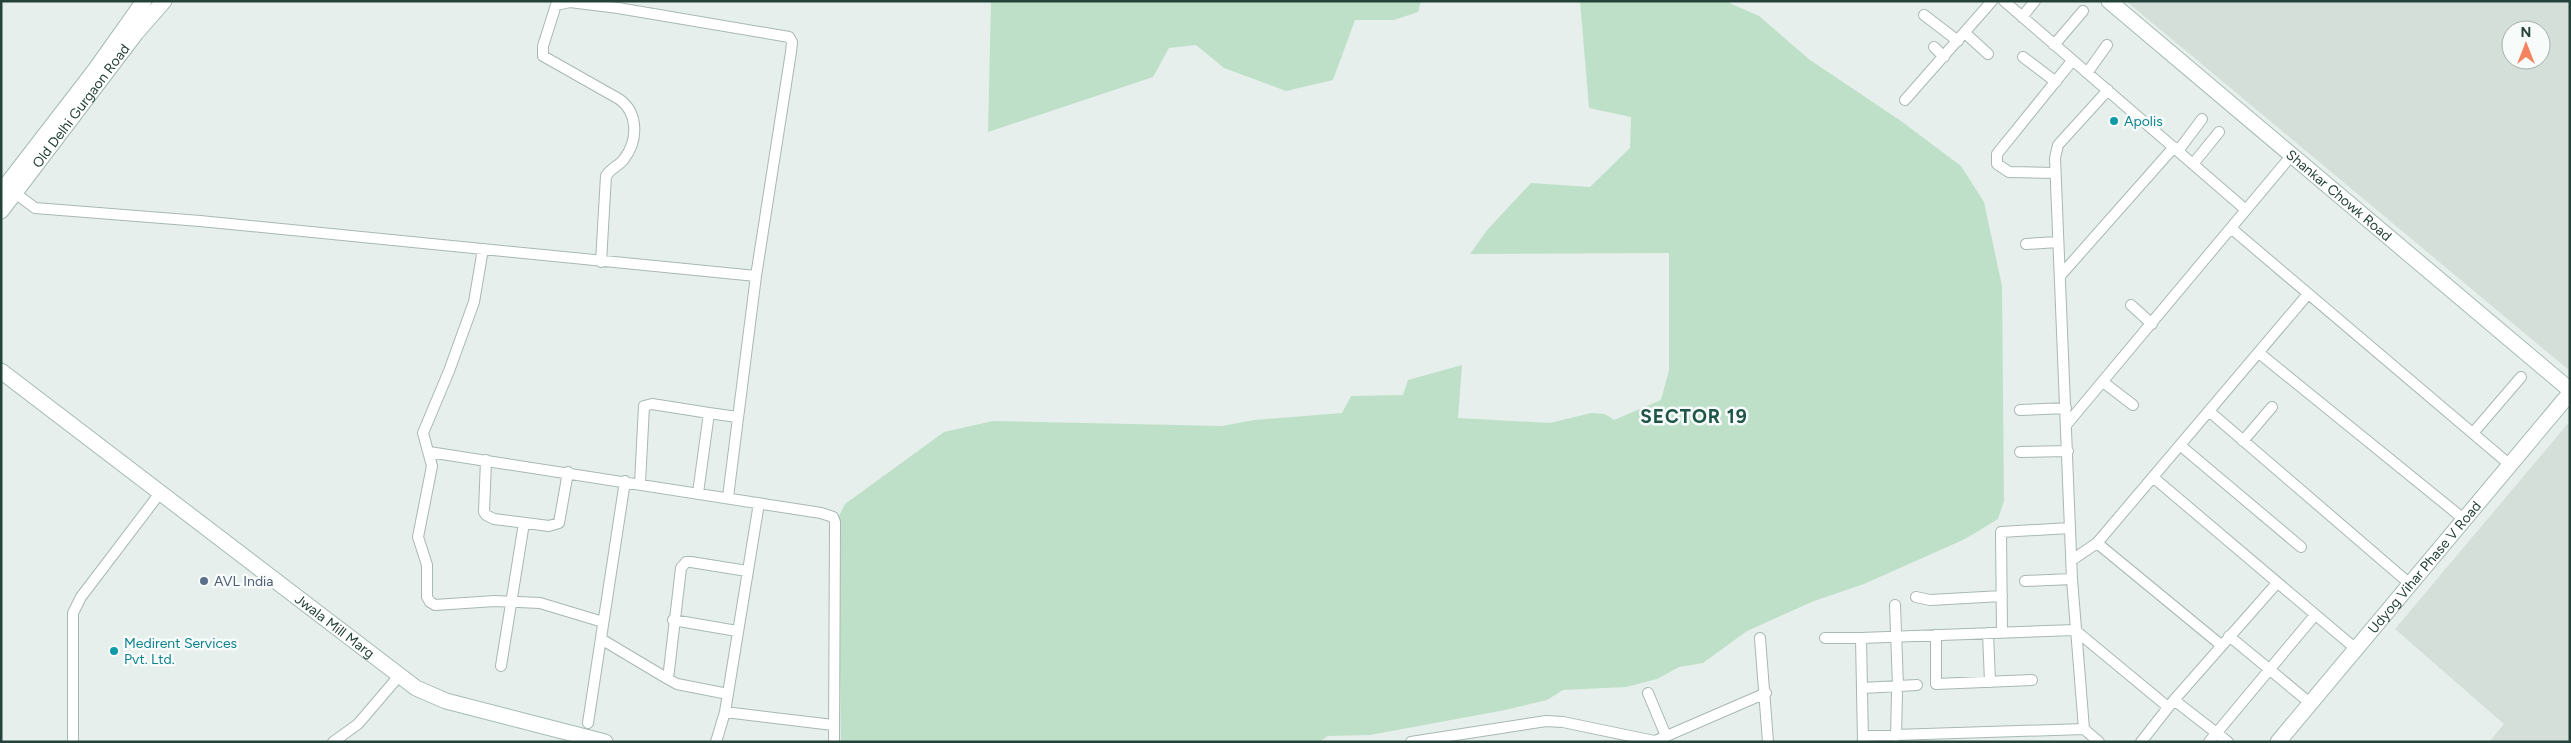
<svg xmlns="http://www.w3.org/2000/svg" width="2571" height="743" font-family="Figtree,sans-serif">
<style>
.built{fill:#d4dfda;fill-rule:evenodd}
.green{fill:#bfe0c8}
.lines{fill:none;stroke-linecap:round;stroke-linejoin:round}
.street-casing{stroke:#a8b8b2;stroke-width:12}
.secondary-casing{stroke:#a4bbb3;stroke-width:17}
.street{stroke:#fff;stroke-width:10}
.secondary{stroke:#fff;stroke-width:15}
.culture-dot{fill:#0f9aa8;stroke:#f7fbf9;stroke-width:2}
.service-dot{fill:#5c6f8a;stroke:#f7fbf9;stroke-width:2}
.labels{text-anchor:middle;stroke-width:5;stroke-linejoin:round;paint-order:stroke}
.street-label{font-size:14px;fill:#24423a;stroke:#f7fbf9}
.culture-label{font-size:14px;fill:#0d838f;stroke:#f7fbf9;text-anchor:start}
.service-label{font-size:14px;fill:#4e5e75;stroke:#f7fbf9;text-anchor:start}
.district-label{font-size:19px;font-weight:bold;letter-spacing:1px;fill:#1f5548;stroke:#f7fbf9}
</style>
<rect width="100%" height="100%" fill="#e6efeb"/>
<!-- built -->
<path class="built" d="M2126 1H2570V371ZM2511 30H2541V60H2511Z
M2570 421V742H2489L2504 724 2395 629Z"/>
<!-- green -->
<path class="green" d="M991 1H1421L1418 12 1394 20H1355L1333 80 1286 91 1224 68 1196 45 1169 48 1153 77 988 132Z
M1580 1H1725L1759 16 1810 60 1901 121 1961 166 1984 202 2002 286 2004 501 1998 519 1965 539 1864 584 1814 601 1747 631 1703 663 1679 667 1657 679 1626 687 1563 690 1547 700 1505 710 1370 735 1328 736 1319 742H841L838 518 845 504 944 432 993 421 1222 426 1254 420 1342 413 1351 396 1403 395 1408 380 1462 365 1458 418 1550 423 1591 413 1605 414 1614 420 1661 400 1669 370V253L1470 254 1488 229 1531 183 1590 187 1630 148 1631 117 1589 108Z"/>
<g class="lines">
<!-- street casing -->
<g class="street-casing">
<path id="street" d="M2004 1 2246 210
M1924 15 1958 41
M2022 17 2035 1
M1965 33 1988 54
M2054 45 2083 11
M1934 47 1944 57
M2023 57 2056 82
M2087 73 2107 45
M1905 100 1992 1
M2178 151 2202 119
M2193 164 2219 132
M2055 173 2009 172 1997 164V154L2072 61
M11 190 35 208 200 221 756 276
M2232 229 2509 464
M2026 244 2058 242
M483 249 474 302 449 371 423 433 432 466 418 537 427 565V597L430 602 435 605 495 601 540 603 603 622
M601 262 606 176C611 168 619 166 624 159 638 141 639 113 619 99L543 56V46L556 5 570 2 618 8 789 37 792 42 791 52 756 276 728 497
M2060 276 2174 147
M2131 305 2152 324
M2259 353 2465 520
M2103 382 2133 405
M2020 410 2066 408
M2210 412 2410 584
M709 413 737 417
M2067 424 2291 156
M2473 433 2521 377
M2243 441 2272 407
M2181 446 2301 547
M429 452 821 513 833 517 835 522 834 742
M2020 452 2068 451
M486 460 484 512 486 515 494 519 549 526 559 523 568 472
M2154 478 2356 649
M640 483 644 406 652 404 709 413 698 493
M2097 543 2221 645
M2072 560 2097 543 2308 294
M2025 581 2072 579
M1916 597 1930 600 2002 596
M1895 605 1898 686
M673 620 737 631
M2002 632 2001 532 2070 528
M1988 633 1990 682
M1936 635V684L2032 680
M2229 636 2310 703
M1760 638 1768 742
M1825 638H1861L2075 630 2168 707
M1861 638 1863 742
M601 639 668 679
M501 666 524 523
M1863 688 1917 685
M1648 693 1666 736
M728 694 677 684 668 679 681 568 686 562H691L747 571
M2174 700 2228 742
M725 712 833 725
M588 723 625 481
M1863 736 2084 729
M1896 736 1897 693
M1655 741 1766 693
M73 742V613L81 597 160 493
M333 742 358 724 399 676
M716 742 725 712 759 503
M1411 742 1546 721 1563 722 1659 742
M2099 742 2084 729 2072 579 2055 158 2058 145 2108 90
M2141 742 2174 700 2277 583
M2209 742 2315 615"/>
</g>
<!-- secondary casing -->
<g class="secondary-casing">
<g id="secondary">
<path id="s1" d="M2109 1 2570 390"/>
<path d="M1 192 95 70 144 1"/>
<path id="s2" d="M1 211 136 33 164 1"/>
<path id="s3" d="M1 371 416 688 446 701 605 742"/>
<path id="s4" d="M2278 742 2570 393"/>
</g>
</g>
<!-- street -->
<use href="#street" class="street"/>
<!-- secondary -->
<use href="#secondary" class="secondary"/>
</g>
<!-- markers -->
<g class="culture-dot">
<circle cx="2114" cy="121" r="5"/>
<circle cx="114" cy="651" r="5"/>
</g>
<circle class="service-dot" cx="204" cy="581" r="5"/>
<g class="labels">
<!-- street labels -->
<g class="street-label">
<text dy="5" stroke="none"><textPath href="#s2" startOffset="132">Old Delhi Gurgaon Road</textPath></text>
<text dy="5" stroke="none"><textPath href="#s1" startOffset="301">Shankar Chowk Road</textPath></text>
<text dy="5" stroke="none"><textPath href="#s4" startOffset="228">Udyog Vihar Phase V Road</textPath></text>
<text dy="5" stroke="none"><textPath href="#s3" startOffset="420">Jwala Mill Marg</textPath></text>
</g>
<!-- culture labels -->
<g class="culture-label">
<text x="2124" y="126">Apolis</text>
<text x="124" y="648">Medirent Services<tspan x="124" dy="16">Pvt. Ltd.</tspan></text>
</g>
<!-- service labels -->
<g class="service-label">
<text x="214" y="586">AVL India</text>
</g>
<!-- district labels -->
<g class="district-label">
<text x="1694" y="423">SECTOR 19</text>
</g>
</g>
<!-- border -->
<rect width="2571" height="743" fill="none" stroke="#24423a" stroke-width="5"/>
<!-- north arrow -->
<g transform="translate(2526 45)"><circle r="24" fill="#f7fbf9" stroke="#a3b1ad"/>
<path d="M0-4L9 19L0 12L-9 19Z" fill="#f4845f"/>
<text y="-8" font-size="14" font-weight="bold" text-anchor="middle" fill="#24423a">N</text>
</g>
</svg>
